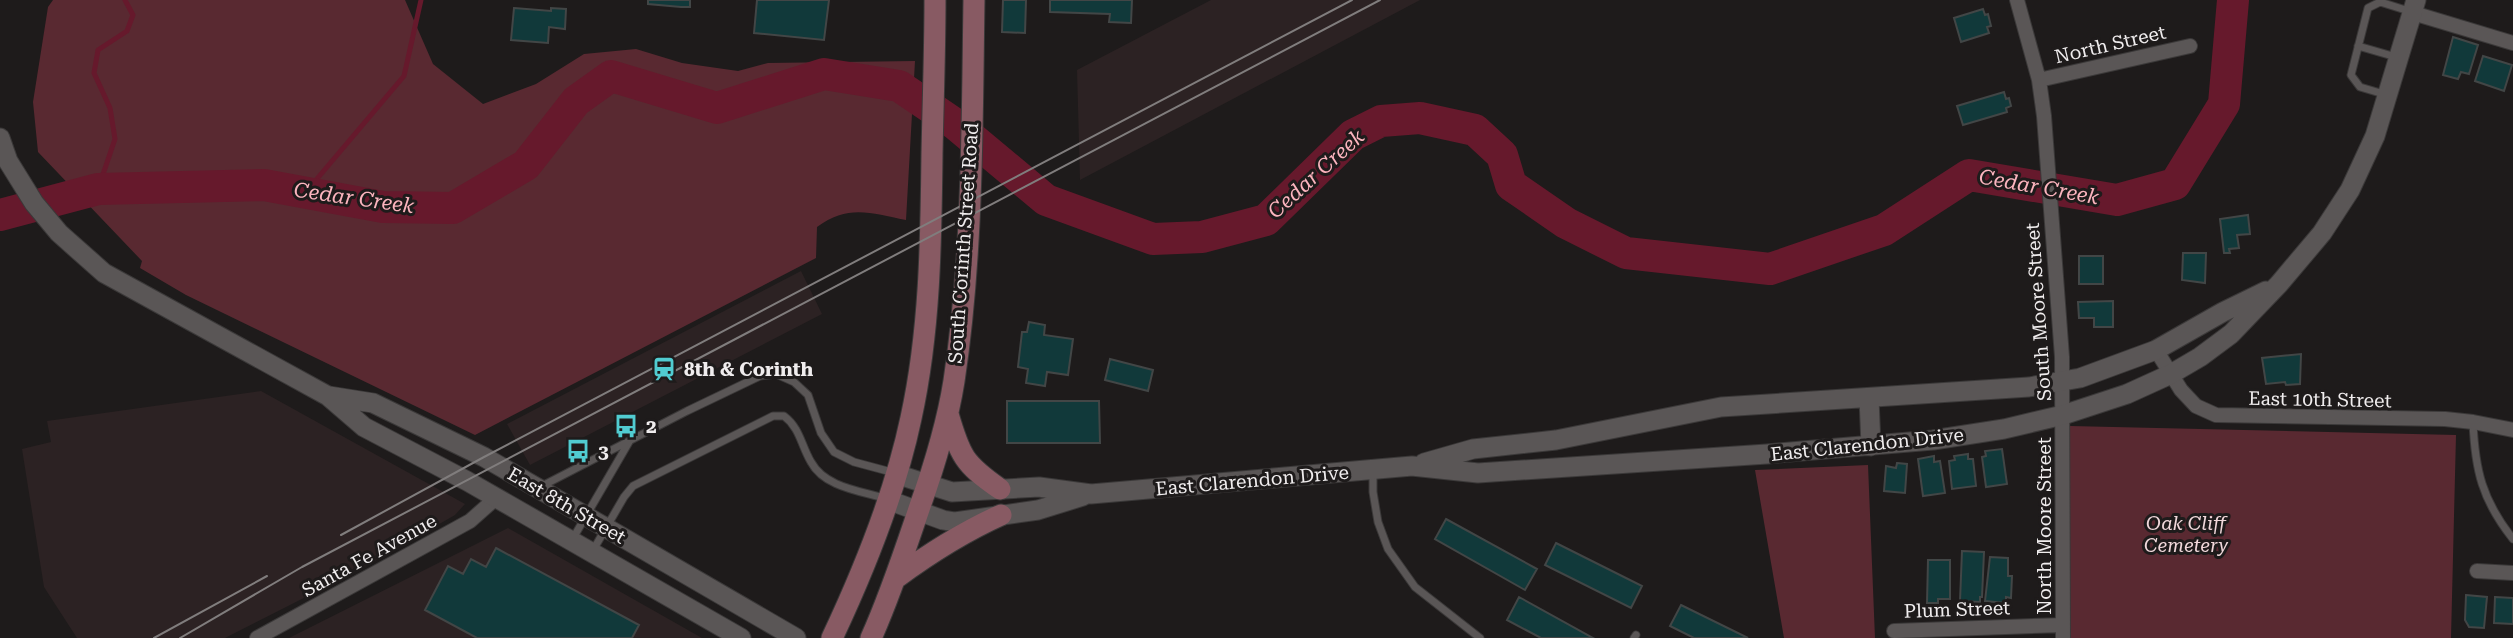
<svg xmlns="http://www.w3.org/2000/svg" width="2513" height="638" font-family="'Roboto Serif',serif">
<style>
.built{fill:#2c2223}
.green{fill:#592931}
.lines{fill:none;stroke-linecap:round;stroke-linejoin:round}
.stream{stroke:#66192c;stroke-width:5}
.river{stroke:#66192c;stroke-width:32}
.building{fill:#11393a;stroke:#424646;stroke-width:2}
.service-casing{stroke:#3b3939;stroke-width:9}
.minor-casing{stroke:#3b3939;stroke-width:16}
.tertiary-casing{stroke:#3b3939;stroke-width:21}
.secondary-casing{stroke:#3b3939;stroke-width:23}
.service{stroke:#5a5656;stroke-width:7}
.minor{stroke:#5a5656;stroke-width:14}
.tertiary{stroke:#5a5656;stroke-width:19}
.secondary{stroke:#885a63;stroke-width:21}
.tram{stroke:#807d7d;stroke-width:2}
.labels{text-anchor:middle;stroke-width:6;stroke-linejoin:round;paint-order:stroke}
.street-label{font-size:19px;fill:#f0edee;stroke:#1e1b1b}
.poi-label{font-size:19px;font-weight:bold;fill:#f0edee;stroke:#1e1b1b;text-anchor:start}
.park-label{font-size:19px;font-style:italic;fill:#f1d8db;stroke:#1e1b1b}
.water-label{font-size:21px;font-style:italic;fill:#fcb4be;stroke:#1e1b1b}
</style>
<rect width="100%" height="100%" fill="#1e1b1b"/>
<!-- built -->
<path class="built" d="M1211 0H1420L1080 180 1077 70Z
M801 271 822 314 530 465 507 424Z
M261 391 465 504 455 515 359 570 225 638H77L44 587 22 449 51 442 47 421Z
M508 528 702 638H289Z"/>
<!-- green -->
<path class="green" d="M53 0H405L433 64 483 104 536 84 584 54 636 49 682 63 738 71 768 63 915 61 906 220C871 213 848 204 817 227L816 258 475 435 186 295 140 268 142 261 38 152 33 102 48 7Z
M2070 426 2456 435 2451 638H2066Z
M1868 465 1875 638H1784L1755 470Z"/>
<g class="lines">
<!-- stream -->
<path class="stream" d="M98 189 115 139 110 108 94 73 98 50 127 31 133 15 125 0
M305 193 404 76 421 0"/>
<!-- river -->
<path class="river" d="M0 215 98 189 264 185 383 207 453 208 526 165 576 101 611 76 717 108 824 74 899 86 955 124 1046 200 1153 239 1202 237 1266 220 1353 135 1381 121 1420 118 1475 130 1502 155 1511 185 1566 223 1626 253 1770 269 1884 230 1969 175 2117 200 2175 184 2224 104 2233 0"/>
</g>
<!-- building -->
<path class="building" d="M648 0H690V7H681L648 4Z
M757 0H829L824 40 754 33Z
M1003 0H1026L1025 33 1002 32Z
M1050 0H1132L1131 23 1109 22 1110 14 1050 12Z
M514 8 551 11V8L566 9 565 29 549 27 548 43 511 40Z
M1983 9 1985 15 1988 14 1991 26 1987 27 1989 33 1961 42 1954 18Z
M2453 37 2478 45 2469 74 2461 72 2458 79 2443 75Z
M2483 56 2512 65 2504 91 2475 81Z
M2004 92 2006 99 2009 98 2011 106 2006 108 2007 112 1963 125 1957 106Z
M2248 215 2250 234 2237 235 2239 248 2229 249 2230 253H2224L2220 219Z
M2183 253H2206L2205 283 2182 280Z
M2079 256H2103V284H2079Z
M2113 301V327H2094V318H2079L2078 302Z
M1029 322 1045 325 1044 335 1073 339 1068 375 1047 372 1045 386 1026 383 1028 369 1018 367 1022 332H1027Z
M2301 354 2300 384 2286 385 2285 382 2266 384 2262 358Z
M1110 359 1153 370 1148 391 1105 380Z
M1007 401H1099L1100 443H1007Z
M2002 449 2007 484 1986 487 1982 457 1986 456 1985 451Z
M1968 454V459H1973L1976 486 1952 489 1949 461 1955 460 1954 456Z
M1934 456V462L1940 461 1945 493 1923 496 1918 459Z
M1897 463 1907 464 1905 493 1884 491 1886 466 1896 468Z
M1446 519 1537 569 1525 590 1435 539Z
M1556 543 1642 586 1631 608 1545 565Z
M496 548 639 625 632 638H477L425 610 448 566 463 574 471 559 486 567Z
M1962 551 1984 552 1982 597H1980V602L1960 601Z
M1990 557 2008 558V576H2012L2011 598 2006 597V603L1985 601Z
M1928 560H1950V599H1938V603H1927Z
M2466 595 2487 597 2484 628 2469 627 2465 620Z
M1519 597 1593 638H1541L1507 620Z
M2495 597 2513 598V624L2494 623Z
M1681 605 1748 638H1694L1670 626Z"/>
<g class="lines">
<!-- service casing -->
<g class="service-casing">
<path id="service" d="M2358 46 2396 57
M2387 95 2360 87 2351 75 2368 8 2380 2 2412 12
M2473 422C2475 470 2482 500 2513 539
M1373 470V492L1378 522 1388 549 1415 587 1480 638
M540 487 687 411 760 376 776 374 794 382 808 395 821 433 834 452 854 462 895 473
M572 540 629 442
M592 552 624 497 633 486 773 416H784C800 428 801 445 811 462 825 488 862 491 887 499
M1634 638 1636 635"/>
</g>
<!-- minor casing -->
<g class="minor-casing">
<path id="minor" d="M2017 0 2039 80 2044 116 2062 357 2063 638
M2413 13 2513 43
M2039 80 2190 46
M2156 350 2181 390 2196 406 2216 415 2445 419 2473 422 2513 430
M2477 571 2513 573
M1894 631 2063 625
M257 638 470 521 496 498"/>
</g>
<!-- tertiary casing -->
<g class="tertiary-casing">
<path id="tertiary" d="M0 138 8 161 34 203 59 233 104 273 328 396 364 427 467 481 741 638
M329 396 373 403 484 457 796 638
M1869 398 1871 446
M1424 463 1473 449 1556 440 1721 407 2029 387 2080 378 2156 350 2223 312 2266 291
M896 474 952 492 1039 487 1091 494 1412 466 1478 473 1767 454 1933 440 2004 429 2063 415 2127 394 2171 374 2200 357 2231 334 2279 284 2322 233 2350 190 2375 136 2416 0
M888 500 943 520 955 522 1038 510 1083 496"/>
</g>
<!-- secondary casing -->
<g class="secondary-casing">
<path id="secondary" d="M948 414C960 456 964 464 1000 489
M896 578C930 553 963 532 1001 515
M832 638C865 568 895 494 911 418 930 331 931 243 932 154 933 103 935 51 935 0
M871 638C890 596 904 553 919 509 934 467 947 425 954 381 973 256 972 126 974 0"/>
</g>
<!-- service -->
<use href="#service" class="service"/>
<!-- minor -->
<use href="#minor" class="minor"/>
<!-- tertiary -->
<use href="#tertiary" class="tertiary"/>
<!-- secondary -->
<use href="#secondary" class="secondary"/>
<!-- tram -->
<path class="tram" d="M341 535 484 457 1352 0
M154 638 267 576
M180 638 302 567 1380 0"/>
</g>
<!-- icons -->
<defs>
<g id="station-bare" transform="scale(1.89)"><path d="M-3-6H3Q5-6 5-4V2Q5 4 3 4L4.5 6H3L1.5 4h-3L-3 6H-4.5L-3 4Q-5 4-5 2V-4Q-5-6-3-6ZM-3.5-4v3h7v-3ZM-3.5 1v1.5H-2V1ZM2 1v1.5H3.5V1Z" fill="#51ccd1" stroke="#1e1b1b" stroke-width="2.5" paint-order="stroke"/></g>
<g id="bus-bare" transform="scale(1.89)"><path d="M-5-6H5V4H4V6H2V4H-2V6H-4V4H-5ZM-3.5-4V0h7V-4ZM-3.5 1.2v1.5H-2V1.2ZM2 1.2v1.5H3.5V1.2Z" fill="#51ccd1" stroke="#1e1b1b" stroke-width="2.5" paint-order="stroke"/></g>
</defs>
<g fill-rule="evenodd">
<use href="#station-bare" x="664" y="369"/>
<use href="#bus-bare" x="626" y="426"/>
<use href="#bus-bare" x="578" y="451"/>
</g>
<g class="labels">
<!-- street labels -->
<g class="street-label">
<text transform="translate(2110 44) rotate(-13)" y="7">North Street</text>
<text transform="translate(963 243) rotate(-86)" y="7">South Corinth Street Road</text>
<text transform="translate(2038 312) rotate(-94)" y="7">South Moore Street</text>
<text transform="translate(2320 399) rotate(1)" y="7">East 10th Street</text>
<text transform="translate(1867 444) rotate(-6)" y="7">East Clarendon Drive</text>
<text transform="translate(1252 480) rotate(-5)" y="7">East Clarendon Drive</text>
<text transform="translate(567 505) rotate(30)" y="7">East 8th Street</text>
<text transform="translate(2044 526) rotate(-90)" y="7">North Moore Street</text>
<text transform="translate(369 555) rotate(-29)" y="7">Santa Fe Avenue</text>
<text transform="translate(1957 609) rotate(-2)" y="7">Plum Street</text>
</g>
<!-- poi labels -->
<g class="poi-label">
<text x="684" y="376">8th &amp; Corinth</text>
<text x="646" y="433">2</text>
<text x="598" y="458">3</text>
</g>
<!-- park labels -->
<g class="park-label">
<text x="2186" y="530">Oak Cliff<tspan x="2186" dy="22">Cemetery</tspan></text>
</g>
<!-- water labels -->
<g class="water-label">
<text transform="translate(1316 174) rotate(-42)" y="7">Cedar Creek</text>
<text transform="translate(2039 187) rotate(10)" y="7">Cedar Creek</text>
<text transform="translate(354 198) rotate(8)" y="7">Cedar Creek</text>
</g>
</g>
</svg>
